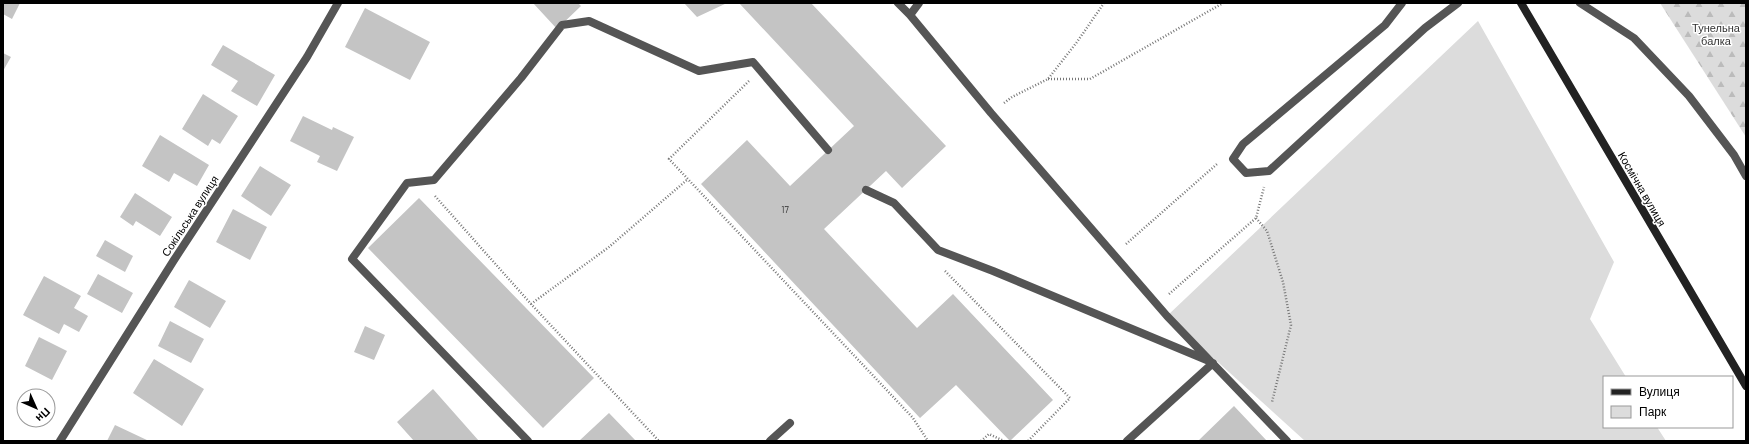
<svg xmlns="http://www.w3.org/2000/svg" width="1749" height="444" font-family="Barlow,sans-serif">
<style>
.forest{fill:url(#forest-firs)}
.park{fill:#dcdcdc}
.building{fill:#c4c4c4}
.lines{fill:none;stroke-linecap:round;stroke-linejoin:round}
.path{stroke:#777;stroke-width:2.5;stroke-dasharray:1 2;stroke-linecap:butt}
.lane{stroke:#555;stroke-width:8}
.street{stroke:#555;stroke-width:8}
.secondary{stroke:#222;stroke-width:8}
.labels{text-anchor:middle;stroke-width:3;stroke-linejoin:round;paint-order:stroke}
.number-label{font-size:9px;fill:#313131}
.park-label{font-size:11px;fill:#333;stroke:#fff}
.street-label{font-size:11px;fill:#000;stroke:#fff}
</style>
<defs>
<pattern id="forest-firs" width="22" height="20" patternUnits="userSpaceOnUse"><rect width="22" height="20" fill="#dcdcdc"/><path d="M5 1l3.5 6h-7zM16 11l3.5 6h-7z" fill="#bbb"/></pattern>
</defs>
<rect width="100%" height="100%" fill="#fff"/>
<!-- forest -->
<path class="forest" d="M1660 3H1746V137Z"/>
<!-- park -->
<path class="park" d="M1478 21 1614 262 1590 319 1626 377H1604V427H1657L1666 441H1305L1167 316Z"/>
<!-- building -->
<path class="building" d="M3 3H20L12 19 3 14Z
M533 3H578L581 6 557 29Z
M684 3H727L697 17Z
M739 3H811L946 146 902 188 886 171 824 229 917 328 953 294 1053 400 1010 441 956 385 920 418 701 184 747 140 790 186 854 126Z
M365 8 430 42 410 80 345 47Z
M223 45 275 75 257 106 231 91 238 81 211 65Z
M3 53 11 57 3 71Z
M203 94 238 116 220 144 212 139 208 146 182 129Z
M303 116 332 130 333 127 354 137 337 171 317 162 320 156 290 141Z
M160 135 209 165 197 186 174 173 169 182 142 166Z
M260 166 291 185 271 216 241 196Z
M135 193 172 217 160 236 136 221 133 226 120 217Z
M419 198 594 378 543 428 368 248Z
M233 209 267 227 250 260 216 242Z
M105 240 133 256 125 272 96 256Z
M98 274 133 293 122 313 87 294Z
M44 276 81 296 74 308 88 316 79 332 64 324 59 334 23 315Z
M189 280 226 301 210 328 174 307Z
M170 321 204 339 191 363 158 346Z
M365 326 385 335 374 360 354 352Z
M39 337 67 351 52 380 25 366Z
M154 359 204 389 182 426 133 393Z
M433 389 479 441H414L397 422Z
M1234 406 1267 441H1198Z
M609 413 636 441H579Z
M115 425 149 441H107Z"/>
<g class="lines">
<!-- path -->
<path class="path" d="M1048 79H1090L1223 3
M749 81 669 159 913 418 928 441
M1004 103 1012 97 1048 79 1077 42 1104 3
M435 196 531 304 659 441
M1256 218 1267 231 1283 282 1291 325 1272 402
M1126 244 1217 164
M945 271 1070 398 1028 441
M1169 294 1256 218 1264 187
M531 304 609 247 688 179
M981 441 989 434 1004 441"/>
<!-- lane -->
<path class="lane" d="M898 3 910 15
M919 3 910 15 991 113 1167 316 1287 441
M1402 3 1385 25 1243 144 1233 159 1246 173 1269 171 1425 28 1458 3
M1580 3 1634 38 1689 96 1734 155 1746 176
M866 190 894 203 938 250 993 271 1209 361
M528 441 352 259 407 183 434 180 521 78 562 25 589 21 699 71 753 62 828 150
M770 441 790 423
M1127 441 1213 363"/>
<!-- street -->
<path class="street" d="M60 441 174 260 307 57 338 3"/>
<!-- secondary -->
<path class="secondary" d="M1521 3 1746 386"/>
</g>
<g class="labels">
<!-- number labels -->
<g class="number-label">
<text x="785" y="213">17</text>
</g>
<!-- park labels -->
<g class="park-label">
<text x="1716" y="32">Тунельна<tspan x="1716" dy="13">балка</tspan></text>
</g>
<!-- street labels -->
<g class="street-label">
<text transform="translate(1642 189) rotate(60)" y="4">Космічна вулиця</text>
<text transform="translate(190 216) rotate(-57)" y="4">Сокільська вулиця</text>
</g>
</g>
<!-- border -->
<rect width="1749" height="444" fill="none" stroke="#000000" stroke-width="8"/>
<!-- legend -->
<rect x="1603" y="376" width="130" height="52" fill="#ffffff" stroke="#999999"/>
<rect x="1611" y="389" width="20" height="6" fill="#222222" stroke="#999999"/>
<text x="1639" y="396" font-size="12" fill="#000000">Вулиця</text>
<rect x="1611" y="406" width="20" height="12" fill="#dcdcdc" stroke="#999999"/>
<text x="1639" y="416" font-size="12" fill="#000000">Парк</text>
<!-- north arrow -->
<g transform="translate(36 408) rotate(135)"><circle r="19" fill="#ffffff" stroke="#999999"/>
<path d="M0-3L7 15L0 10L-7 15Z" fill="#000000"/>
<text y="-6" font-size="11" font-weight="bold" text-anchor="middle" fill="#000000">Пн</text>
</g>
</svg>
